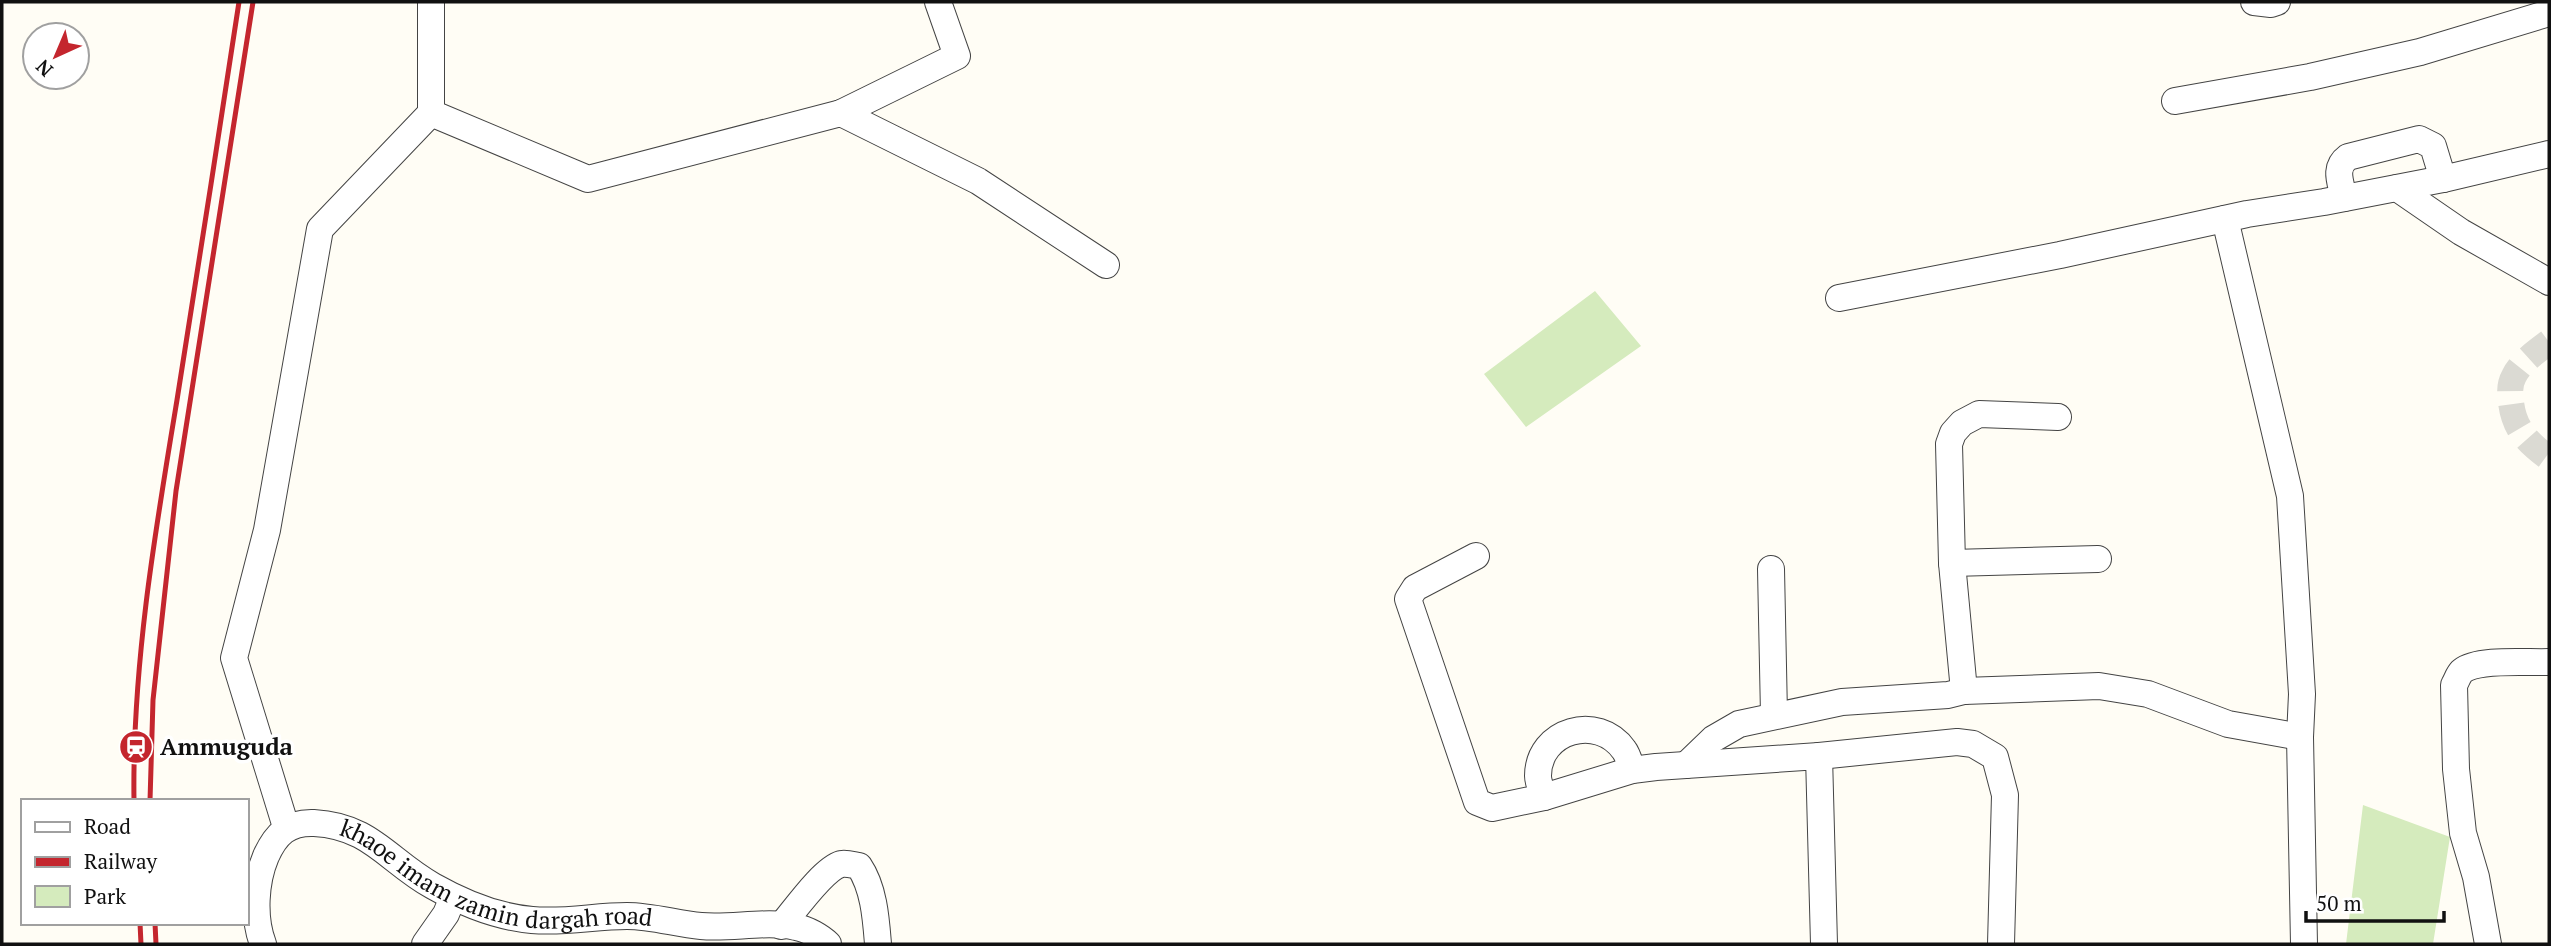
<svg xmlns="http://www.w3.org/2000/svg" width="2551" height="946" font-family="'PT Serif',serif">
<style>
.green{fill:#d5ebbd}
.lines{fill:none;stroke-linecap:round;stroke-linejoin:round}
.minor-tunnel{stroke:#dbdad3;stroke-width:26;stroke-dasharray:26 13;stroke-linecap:butt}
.minor-casing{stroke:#444;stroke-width:28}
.minor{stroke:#fff;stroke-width:26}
.rail{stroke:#c4262e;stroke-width:5}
.labels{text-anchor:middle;stroke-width:7;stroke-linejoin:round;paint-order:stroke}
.poi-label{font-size:24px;font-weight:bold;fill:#111;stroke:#fff;text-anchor:start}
.street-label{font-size:24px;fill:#111;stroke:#fff}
</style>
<rect width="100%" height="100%" fill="#fffdf5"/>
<!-- green -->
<path class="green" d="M1595 291 1641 346 1526 427 1484 374Z
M2363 805 2450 837 2433 944H2346Z"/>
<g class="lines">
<!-- minor-tunnel -->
<path class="minor-tunnel" d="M2549 342C2537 351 2521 362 2514 376 2509 385 2510 392 2511 402 2514 429 2528 443 2549 458"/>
<!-- minor casing -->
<g class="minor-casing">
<g id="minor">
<path d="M2254 2 2271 4 2277 2"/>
<path d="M2175 101 2310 77 2420 52 2549 13"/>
<path d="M431 113 588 179 841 113 978 181 1106 265"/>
<path d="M841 113 957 56 938 2"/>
<path d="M2397 188 2461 232 2549 282"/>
<path d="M2344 198C2341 183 2333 168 2348 157L2419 139 2433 146 2443 179"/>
<path d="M2225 219 2290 496 2302 694 2300 737 2304 944"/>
<path d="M1839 298 2060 255 2247 214 2324 202 2443 179 2549 154"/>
<path d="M1476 556 1415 588 1408 599 1477 802 1492 808 1544 797 1632 770 1656 767 1819 756 1824 944"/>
<path d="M1952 563 2098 559"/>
<path d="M1771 569 1774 715"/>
<path d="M1964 691 1952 563 1949 444 1953 433 1962 423 1979 414 2058 417"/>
<path d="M1819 756 1957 742 1973 744 1995 757 2005 795 2001 944"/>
<path d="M1686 765 1713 739 1739 724 1842 702 1948 695 1964 691 2099 686 2148 694 2228 724 2300 737"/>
<path d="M1544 797C1542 791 1538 783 1538 776 1538 730 1598 713 1624 750 1628 755 1630 764 1632 770"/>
<path d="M286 827 234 658 267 530 320 229 431 113V2"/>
<path d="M781 926C794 911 823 869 841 864 847 863 853 865 859 866 874 888 876 919 878 944"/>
<path id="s1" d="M263 944C253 918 255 882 266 856 276 834 288 822 314 823 371 826 388 861 433 886 463 903 498 917 532 920 565 923 595 916 627 916 652 916 677 924 701 926 731 929 767 920 796 927 807 929 821 937 828 944"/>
<path d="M425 944 446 914 453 897"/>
<path d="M2488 944 2476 877 2463 833 2456 769 2454 685C2457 680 2458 675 2462 671 2478 658 2528 663 2549 662"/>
</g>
</g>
<!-- minor -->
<use href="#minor" class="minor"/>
<!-- rail -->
<path class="rail" d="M134 801C132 667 155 532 177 400 198 267 219 135 239 2
M150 801 153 700 176 491 253 2
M140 923 141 944
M155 923 156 944"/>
</g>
<!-- icons -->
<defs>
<g id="station-disc" transform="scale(1.75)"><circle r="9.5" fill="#c4262e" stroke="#fff"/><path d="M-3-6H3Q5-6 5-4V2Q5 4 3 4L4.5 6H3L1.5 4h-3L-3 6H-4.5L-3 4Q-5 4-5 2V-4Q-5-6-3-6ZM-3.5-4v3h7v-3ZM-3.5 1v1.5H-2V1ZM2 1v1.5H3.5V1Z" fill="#fff"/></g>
</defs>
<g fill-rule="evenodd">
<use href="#station-disc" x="136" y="747"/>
</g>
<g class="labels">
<!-- poi labels -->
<g class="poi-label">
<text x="160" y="755">Ammuguda</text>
</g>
<!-- street labels -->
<g class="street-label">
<text dy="8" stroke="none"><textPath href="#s1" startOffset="348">khaoe imam zamin dargah road</textPath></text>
</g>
</g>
<!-- border -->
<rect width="2551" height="946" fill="none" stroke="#111111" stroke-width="7"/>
<!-- legend -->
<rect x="21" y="799" width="228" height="126" fill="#ffffff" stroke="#a0a0a0" stroke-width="2"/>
<rect x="35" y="822" width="35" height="10" fill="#ffffff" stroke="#a0a0a0" stroke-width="2"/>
<text x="84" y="834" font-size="21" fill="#111111">Road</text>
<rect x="35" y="857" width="35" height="10" fill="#c4262e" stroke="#a0a0a0" stroke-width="2"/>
<text x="84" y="869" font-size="21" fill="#111111">Railway</text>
<rect x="35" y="886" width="35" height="21" fill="#d5ebbd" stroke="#a0a0a0" stroke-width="2"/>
<text x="84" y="904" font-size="21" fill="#111111">Park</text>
<!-- north arrow -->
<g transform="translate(56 56) rotate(224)"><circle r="33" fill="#ffffff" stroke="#a0a0a0" stroke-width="2"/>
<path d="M0-5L12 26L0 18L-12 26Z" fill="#c4262e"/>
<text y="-10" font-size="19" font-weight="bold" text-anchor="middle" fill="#111111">N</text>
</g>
<!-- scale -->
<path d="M2306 911v10h138v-10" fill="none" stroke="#111111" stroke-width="3.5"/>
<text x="2316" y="911" font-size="21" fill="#111111" stroke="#ffffff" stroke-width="5" paint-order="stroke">50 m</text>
</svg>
